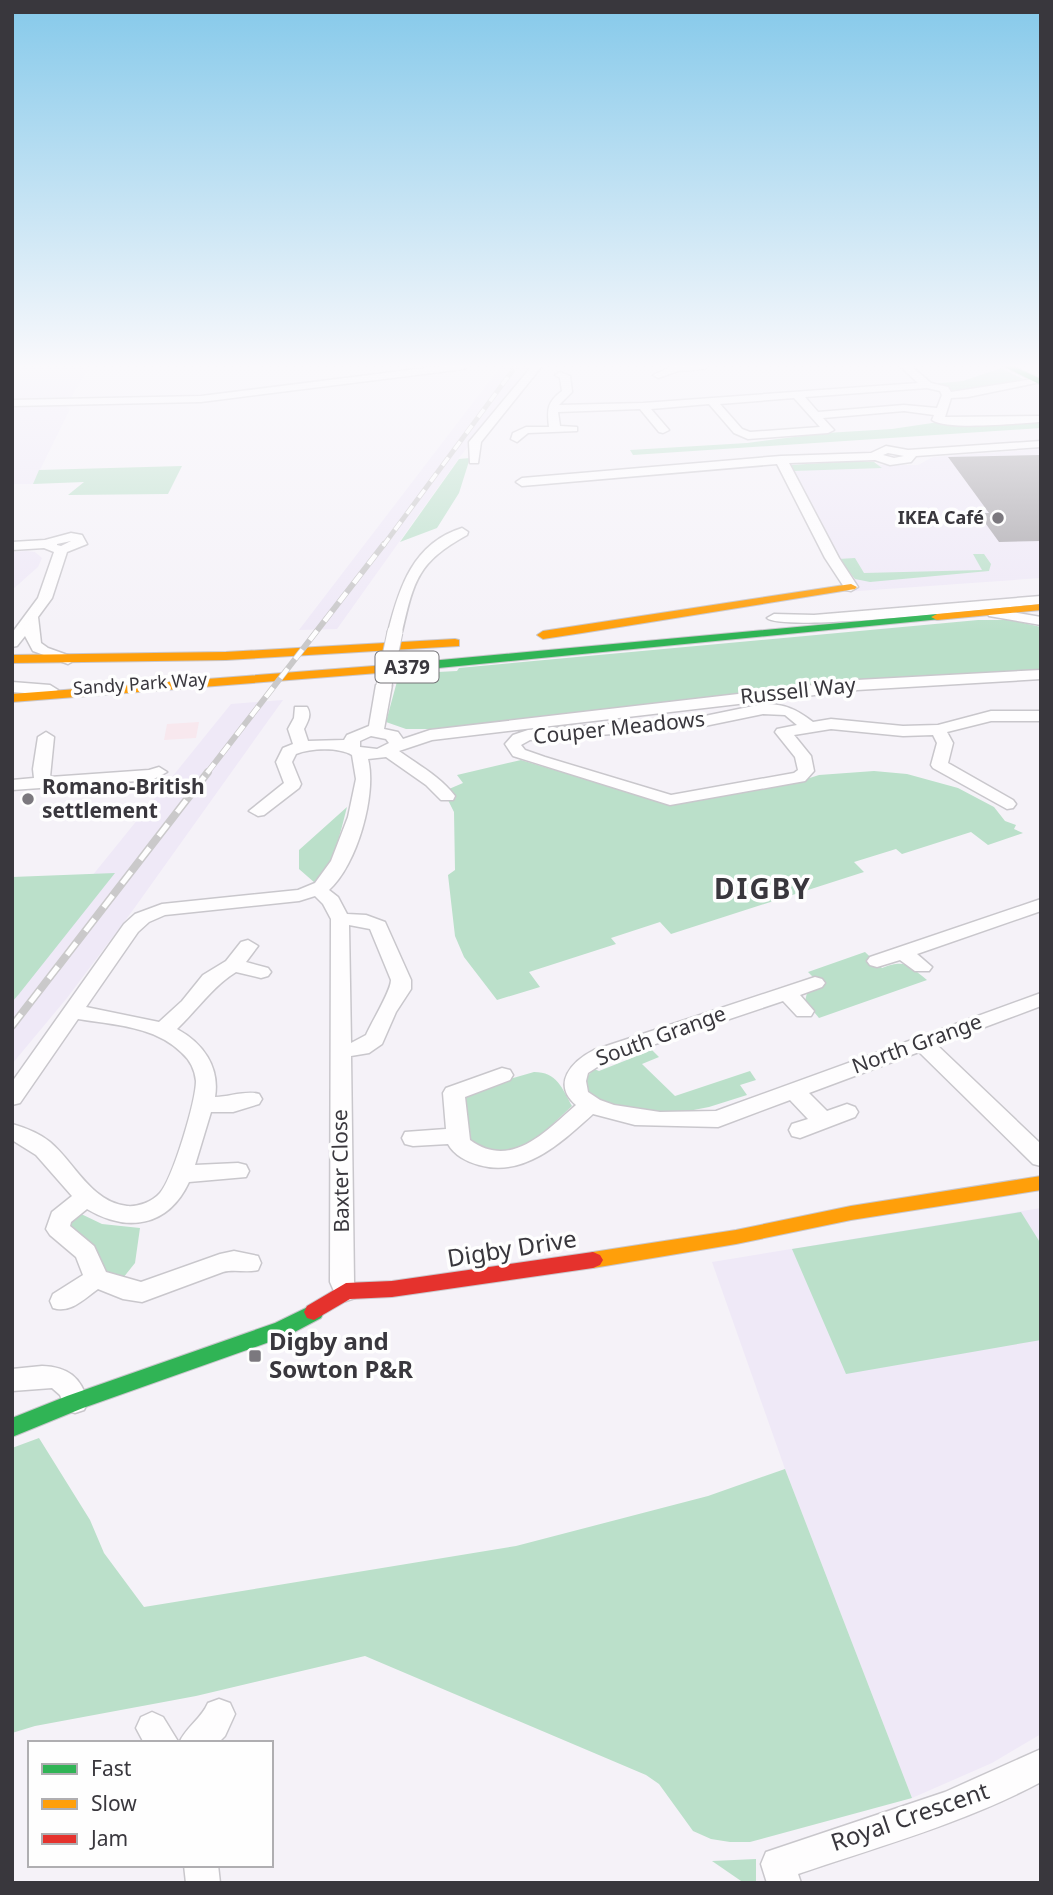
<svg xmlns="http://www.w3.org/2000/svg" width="1053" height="1895" font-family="'Noto Sans',sans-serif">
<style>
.built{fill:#efe9f7}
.industrial{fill:#f8e8ee}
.green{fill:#bbe0ca}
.building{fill:#a7a4a9}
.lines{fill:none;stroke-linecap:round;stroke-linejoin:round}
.street-casing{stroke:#c9c7cc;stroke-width:3}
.fast-casing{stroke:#c9c7cc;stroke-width:2}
.slow-casing{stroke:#c9c7cc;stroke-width:2}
.jam-casing{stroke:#c9c7cc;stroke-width:2}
.street{fill:#fefdfe;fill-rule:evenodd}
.fast{fill:#30b455;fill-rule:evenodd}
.slow{fill:#ff9f0a;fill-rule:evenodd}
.jam{fill:#e5322d;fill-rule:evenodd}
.rail-far2-casing{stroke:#cac9ca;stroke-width:5}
.rail-far1-casing{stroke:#cac9ca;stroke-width:6}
.rail-casing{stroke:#cac9ca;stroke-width:8}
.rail-far2{stroke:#fefefe;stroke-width:3.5;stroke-dasharray:10;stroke-linecap:butt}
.rail-far1{stroke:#fefefe;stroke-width:4.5;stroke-dasharray:12;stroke-linecap:butt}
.rail{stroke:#fefefe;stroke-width:5;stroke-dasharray:15;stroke-linecap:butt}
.street-bridge-casing{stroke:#c9c7cc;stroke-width:17;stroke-linecap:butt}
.street-bridge{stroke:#fefdfe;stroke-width:15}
.poi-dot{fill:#7b787e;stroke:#fefefe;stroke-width:2.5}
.labels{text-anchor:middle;stroke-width:7;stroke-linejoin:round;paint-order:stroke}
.far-poi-label{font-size:18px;font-weight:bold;fill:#39373d;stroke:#fefefe;text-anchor:end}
.far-street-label{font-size:18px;fill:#39373d;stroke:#fefefe}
.shield{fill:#fefefe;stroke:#747377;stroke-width:2}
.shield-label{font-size:19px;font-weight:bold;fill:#39373d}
.street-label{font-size:21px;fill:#39373d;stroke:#fefefe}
.poi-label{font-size:21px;font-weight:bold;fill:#39373d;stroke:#fefefe;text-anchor:start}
.near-street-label{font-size:24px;fill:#39373d;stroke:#fefefe}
.near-poi-label{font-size:24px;font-weight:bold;fill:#39373d;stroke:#fefefe;text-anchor:start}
.district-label{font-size:28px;font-weight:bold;letter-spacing:2px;fill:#39373d;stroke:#fefefe}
</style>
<rect width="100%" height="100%" fill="#f5f2f8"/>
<!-- built -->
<path class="built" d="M17 366H90L66 406 70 409 33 484H12V367Z
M501 366H533L459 458 337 629 299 630Z
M1041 449V578L844 592 781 464 853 461 880 465H918L933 457Z
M27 551 35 552 42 558 38 567 12 590V552Z
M283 700 133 910 67 998 12 1064V975L231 704Z
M1041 1208V1734L992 1763 912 1798 785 1469 712 1262Z"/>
<!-- industrial -->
<path class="industrial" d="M199 722 196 738 164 740 167 724Z"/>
<!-- green -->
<path class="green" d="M1001 368 1023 379 955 393 943 386 931 384 963 381Z
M1041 420V428L633 455 630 450 747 443 826 433 892 429 939 422Z
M470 458 459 493 437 528 400 542 459 459Z
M853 461 874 462 882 468 794 471 791 465Z
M182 466 168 494 68 495 84 482 33 484 39 470Z
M973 554H984L991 564 989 571 870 582 855 579 838 559 855 558 864 573 982 570Z
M978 620H1011L1041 627V670C840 681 642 704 442 729H406L386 722 399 674 457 671 459 668 512 663Z
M521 760 669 804 791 784 819 775 874 771 907 774 958 788 994 807 1005 821 1016 825 1014 829 1023 833 988 845 971 832 902 854 896 849 854 862 864 872 671 934 660 922 611 938 616 944 529 972 540 987 497 1000 464 957 455 936 448 875 455 870 454 812 448 800 456 798 449 789 463 783 457 775Z
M347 807C340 833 335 863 315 883L299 869V850Z
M115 873 19 994 12 1002V877Z
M865 952 882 968C906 959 908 965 927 980L819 1018 805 1001 807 993 823 987 808 972Z
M652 1050 659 1057 642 1064 675 1096 750 1071 756 1080 740 1085 747 1095 709 1107 668 1115 603 1103 585 1091 586 1078 594 1069 599 1071Z
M534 1072C557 1072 562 1088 572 1106L526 1149 514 1154 469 1149 460 1093Z
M77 1212 102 1224 140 1228 135 1263 119 1283 113 1281 67 1232 70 1216Z
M1021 1212 1041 1244V1340L846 1374 792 1249Z
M39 1438 90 1520 104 1553 144 1607 516 1546 708 1496 785 1469 912 1798 750 1842H730L711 1839 693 1831 659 1784 646 1775 365 1656 196 1696 35 1726 12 1733V1448Z
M756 1859V1883H744L712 1861Z"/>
<!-- building -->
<path class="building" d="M1041 455V541L999 542 978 513H989L948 457Z"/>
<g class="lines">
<!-- street casing -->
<g class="street-casing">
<path id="street" d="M441 366H469L464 369 201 402 12 406V400L201 396Z
M532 366H542L481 442 478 463H470L469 442Z
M673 366H709L704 369 678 371 658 378 653 375Z
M900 366H911L931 383 948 387 951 392 1040 378V382L1036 383 968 397 951 398 945 417 1041 416V422C1019 423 948 431 932 420L934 415 904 411 823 418 834 430 828 433 748 439 734 433 709 404 651 409 669 430 663 433 659 432 640 409 558 412 560 426 577 427V431L528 433 517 442 511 439 513 433 526 427H549C547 410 547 402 562 391L560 378 555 375 560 372 570 376 572 392 559 405 643 403 918 383ZM927 388 940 391 942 395 937 408 904 405 818 412 805 397ZM794 398 820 427 750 432 742 429 720 404Z
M1041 441V447L916 456 911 462 890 465 875 460 789 463 839 558 858 587 851 591 846 590 825 558 777 464 522 486 516 482 522 478 781 456 871 453 886 446 908 450ZM888 453 904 456 894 458 883 455Z
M462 528 468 532 467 535C418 562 414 580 402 632L395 636 390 635 388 632C399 588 413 543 462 528Z
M71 533 82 535 87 544 67 552 52 598 38 617 41 643 48 648 73 657 75 660 68 664 33 651 25 636 17 646 12 647V633L38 598 54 552 44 548 12 550V542L45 540ZM71 541 61 546 57 545V544Z
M1041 596V604C1004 607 783 633 767 618L774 614 814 615Z
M994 609 1041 617V625L989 616 987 613Z
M1041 670V679L857 690 432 740 399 751C418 765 440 776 455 796L453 800H441L426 785 386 757 368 759C377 794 357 865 329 890L338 897 347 914 366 915 385 922 411 980V989L396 1012 382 1044 369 1053 351 1056 354 1282 358 1291 355 1298 346 1301 337 1298 330 1282 331 919 323 904 315 896 299 901 165 915 149 922 138 932 86 1007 159 1022 182 1001 203 975 226 961 241 942 248 940 258 946 246 962 268 968 271 972 268 976 261 978 236 972C212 987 197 1010 177 1029 203 1043 220 1067 215 1097 229 1097 246 1090 259 1094L262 1099 259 1104 233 1112H211L195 1165 238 1163 246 1165 249 1171 246 1177 189 1182C168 1227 127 1233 87 1209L71 1222 70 1226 94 1246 106 1272 141 1282 220 1254 234 1251 258 1256 261 1263 258 1270C246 1273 235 1269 223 1272L142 1302 123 1299 98 1289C84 1299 70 1314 53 1308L50 1301 53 1294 83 1275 76 1257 50 1235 46 1229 52 1212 72 1196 36 1155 12 1140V1124C26 1128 39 1133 50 1142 75 1163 91 1202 127 1206 138 1207 152 1202 160 1193 173 1178 196 1101 196 1081 195 1070 190 1060 182 1053 155 1026 114 1025 78 1019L20 1103 12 1105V1082L124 924 135 914 162 904 298 890 315 883 331 861 348 817 356 779 352 755C339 747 311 748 296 754L292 762 301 784 299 788 264 815 258 816 249 811 284 783 276 762 283 748 293 744 288 729 294 718 295 707H307C312 715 308 721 304 729L308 741 344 740 347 735 369 726 376 685 384 680 389 682 392 685 384 729 398 732 403 739 430 730 857 680ZM371 736 386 739 389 743 377 749 360 747V741ZM349 925 370 929 391 980C391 991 372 1021 366 1035L351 1043Z
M12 682 50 685 58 690 50 695 12 692Z
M763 704C785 704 796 709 813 722L831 719 903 726 938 725 991 711H1041V721H991L947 732 953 743 948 763 1013 800 1016 804 1013 808 1007 809 933 768 931 765 937 743 933 735 903 736 831 729 794 735 811 756 814 771 805 781 670 805 513 756 505 744 513 735 528 730 695 718ZM763 714 785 715 797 725 777 729 775 732 795 757 798 770 794 773 671 795 545 757 525 750 521 745 530 740 695 728Z
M46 732 54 737 50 777 149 770 159 767 167 772 152 780 12 790V780L34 778 33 769 38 737Z
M1041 899V911L917 954 932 967 929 971H915L900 960 877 967 870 965 867 961 870 957Z
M815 977 822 979 825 983 822 987 800 995 814 1011 811 1016H797L783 1001 608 1060 588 1073 586 1081 588 1092 600 1100 614 1105 660 1112 716 1111 1041 993V1006L937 1045 1041 1144V1166L1033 1164 919 1052 809 1093 827 1111 847 1104 855 1107 858 1112 855 1117 800 1138 792 1136 789 1130 792 1124 808 1119 790 1100 718 1127 635 1125 593 1114C562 1142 524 1178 479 1165 467 1162 454 1155 448 1144L413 1146 405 1144 402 1138 405 1132 446 1129 443 1093 446 1088 502 1068 510 1070 513 1075 510 1080 465 1097 470 1140C511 1170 545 1132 576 1105 551 1084 572 1061 594 1050Z
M42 1366C68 1367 81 1377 88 1402L84 1410 75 1413 66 1410 60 1395 52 1388 12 1391V1369Z
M219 1699 230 1703 235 1714 225 1736 218 1743H179C186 1727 201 1719 208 1703Z
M152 1712 163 1717 179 1743H144L136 1728 141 1717Z
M1041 1749V1782C964 1823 880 1846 798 1874L801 1883H767L761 1864 766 1852 945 1792Z
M184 1865H218L220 1883H186Z"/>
</g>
<!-- fast casing -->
<g class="fast-casing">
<path id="fast" d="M1003 366H1013L1041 379V385Z
M937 614 943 617 941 619 387 673 381 669 387 665Z
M314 1304 321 1306 324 1312 321 1318 289 1335 83 1408 12 1437V1418L67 1396 275 1323Z"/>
</g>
<!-- slow casing -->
<g class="slow-casing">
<path id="slow" d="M851 584 857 587 855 589 582 633 543 639 537 635 543 631Z
M1041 604V610L937 620 931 617 937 614Z
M455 639 459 640V646L226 660 12 663V655L226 652Z
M387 665 393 669 391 672 12 702V694Z
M1041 1176V1190L851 1220 736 1244 593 1268 586 1265 583 1260 586 1255 593 1252 736 1230 851 1206Z"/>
</g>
<!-- jam casing -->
<g class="jam-casing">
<path id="jam" d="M593 1252 600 1255 603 1260 600 1265 593 1268 392 1297 350 1299 314 1320 307 1318 304 1312 307 1306 346 1283 392 1281Z"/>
</g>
<!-- street -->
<use href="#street" class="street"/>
<!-- fast -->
<use href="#fast" class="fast"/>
<!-- slow -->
<use href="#slow" class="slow"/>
<!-- jam -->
<use href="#jam" class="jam"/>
<!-- rail-far2 casing -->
<g class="rail-far2-casing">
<path id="rail-far2" d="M383 546 516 366"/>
</g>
<!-- rail-far1 casing -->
<g class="rail-far1-casing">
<path id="rail-far1" d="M207 773 384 544"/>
</g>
<!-- rail casing -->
<g class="rail-casing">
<path id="rail" d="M12 1026 208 772"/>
</g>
<!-- rail-far2 -->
<use href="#rail-far2" class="rail-far2"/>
<!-- rail-far1 -->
<use href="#rail-far1" class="rail-far1"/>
<!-- rail -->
<use href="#rail" class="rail"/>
<!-- street-bridge casing -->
<g class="street-bridge-casing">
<path id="street-bridge" d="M384 685 395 632"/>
</g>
<!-- street-bridge -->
<use href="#street-bridge" class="street-bridge"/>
</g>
<!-- sky -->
<linearGradient id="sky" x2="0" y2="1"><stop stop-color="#85c9ea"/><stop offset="0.58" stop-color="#faf9fc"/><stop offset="1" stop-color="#faf9fc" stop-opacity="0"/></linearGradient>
<rect width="1053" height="631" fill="url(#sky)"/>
<!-- markers -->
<g class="poi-dot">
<circle cx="998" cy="518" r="7"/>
<circle cx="28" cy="799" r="7"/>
<rect x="248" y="1349" width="14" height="14" rx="3.5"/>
</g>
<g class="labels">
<!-- far-poi labels -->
<g class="far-poi-label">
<text x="984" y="524">IKEA Café</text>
</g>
<!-- far-street labels -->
<g class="far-street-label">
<text transform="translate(140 684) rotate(-4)" y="6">Sandy Park Way</text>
</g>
<!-- shield labels -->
<rect class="shield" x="375.5" y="651.5" width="63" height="31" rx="5"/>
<g class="shield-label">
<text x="407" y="674">A379</text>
</g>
<!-- street labels -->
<g class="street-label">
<text transform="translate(798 691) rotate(-6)" y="7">Russell Way</text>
<text transform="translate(619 728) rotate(-6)" y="7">Couper Meadows</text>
<text transform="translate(661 1036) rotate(-20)" y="7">South Grange</text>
<text transform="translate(917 1044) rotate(-20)" y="7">North Grange</text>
<text transform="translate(341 1171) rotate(-91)" y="7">Baxter Close</text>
</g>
<!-- poi labels -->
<g class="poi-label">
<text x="42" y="794">Romano-British<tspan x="42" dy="24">settlement</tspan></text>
</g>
<!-- near-street labels -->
<g class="near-street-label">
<text transform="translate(512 1249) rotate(-9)" y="8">Digby Drive</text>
<text transform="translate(910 1817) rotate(-19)" y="8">Royal Crescent</text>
</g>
<!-- near-poi labels -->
<g class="near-poi-label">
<text x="269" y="1350">Digby and<tspan x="269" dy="28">Sowton P&amp;R</tspan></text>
</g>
<!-- district labels -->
<g class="district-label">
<text x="763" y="899">DIGBY</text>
</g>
</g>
<!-- border -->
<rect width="1053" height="1895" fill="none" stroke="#39373d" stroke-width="28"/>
<!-- legend -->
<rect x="28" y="1741" width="245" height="126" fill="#fefefe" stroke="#afaeb1" stroke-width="2"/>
<rect x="42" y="1764" width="35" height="10" fill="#30b455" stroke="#afaeb1" stroke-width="2"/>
<text x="91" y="1776" font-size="21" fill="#39373d">Fast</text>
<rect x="42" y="1799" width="35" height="10" fill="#ff9f0a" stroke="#afaeb1" stroke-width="2"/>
<text x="91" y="1811" font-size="21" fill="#39373d">Slow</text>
<rect x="42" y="1834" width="35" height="10" fill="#e5322d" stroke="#afaeb1" stroke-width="2"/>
<text x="91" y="1846" font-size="21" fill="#39373d">Jam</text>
</svg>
